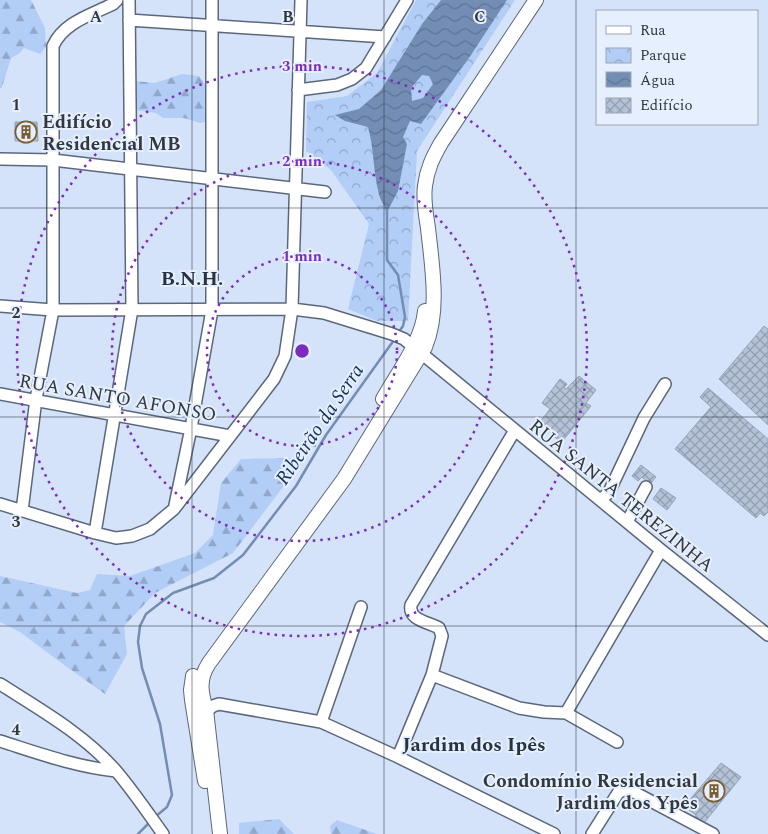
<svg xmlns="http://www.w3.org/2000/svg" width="768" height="834" font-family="Spectral,serif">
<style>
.forest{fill:url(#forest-firs)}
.park{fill:url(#park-crowns)}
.water{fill:url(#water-waves);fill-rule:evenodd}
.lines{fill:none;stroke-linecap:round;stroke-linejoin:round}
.stream{stroke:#738db4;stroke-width:2.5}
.building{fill:url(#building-cross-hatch);stroke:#95a3b8}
.minor-casing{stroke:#5b687b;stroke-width:14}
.major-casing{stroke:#5b687b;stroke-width:16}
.minor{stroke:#fff;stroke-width:11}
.major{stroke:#fff;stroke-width:14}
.grid{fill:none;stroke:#323840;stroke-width:1;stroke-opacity:0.55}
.ring{fill:none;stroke:#7b2cbf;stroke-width:2.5;stroke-dasharray:2.5 5}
.labels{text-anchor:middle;stroke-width:4;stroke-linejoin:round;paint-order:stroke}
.poi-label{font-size:19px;font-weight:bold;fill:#323840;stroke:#e6effd;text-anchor:start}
.street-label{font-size:19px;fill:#323840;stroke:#e6effd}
.neighbourhood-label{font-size:20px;font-weight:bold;fill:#273344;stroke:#e6effd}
.water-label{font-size:20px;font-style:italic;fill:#103264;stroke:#e6effd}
.grid-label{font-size:16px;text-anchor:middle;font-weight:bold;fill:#323840;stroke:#e6effd;stroke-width:4;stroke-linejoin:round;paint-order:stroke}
.centre{fill:#7b2cbf;stroke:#e6effd;stroke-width:2.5}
.ring-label{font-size:15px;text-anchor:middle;font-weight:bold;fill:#7b2cbf;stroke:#e6effd;stroke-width:4;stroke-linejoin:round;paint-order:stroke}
</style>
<defs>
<pattern id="forest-firs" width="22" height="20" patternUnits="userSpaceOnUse" patternTransform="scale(1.25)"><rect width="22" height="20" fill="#b2cdf6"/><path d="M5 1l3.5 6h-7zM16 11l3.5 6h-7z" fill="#91a7c9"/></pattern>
<pattern id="park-crowns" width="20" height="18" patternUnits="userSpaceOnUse" patternTransform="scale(1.25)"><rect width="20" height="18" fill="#b2cdf6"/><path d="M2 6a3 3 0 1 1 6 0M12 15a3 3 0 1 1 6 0" fill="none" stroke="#91a7c9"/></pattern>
<pattern id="water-waves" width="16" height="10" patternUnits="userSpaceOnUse" patternTransform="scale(1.25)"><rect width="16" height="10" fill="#738db4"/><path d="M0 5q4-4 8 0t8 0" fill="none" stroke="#5f7494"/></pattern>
<pattern id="building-cross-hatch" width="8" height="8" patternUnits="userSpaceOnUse" patternTransform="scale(1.25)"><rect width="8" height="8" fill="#b4c2d8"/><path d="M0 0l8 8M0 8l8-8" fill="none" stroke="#939fb1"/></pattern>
</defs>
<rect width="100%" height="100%" fill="#d4e3f9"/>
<!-- forest -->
<path class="forest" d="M0 0H31L45 28 46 47 40 54 24 48 20 53 11 58 2 87 0 89Z
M182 74 199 76 207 87 205 122 200 123 184 118H163L156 113 135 110V81L155 83Z
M305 458 233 553 155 593 124 626 127 654 105 694 60 662 20 632 0 622V576L77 593 90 590 97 574 130 576 195 553 213 535 221 483 241 459Z
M279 819 294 834H239V823Z
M337 820 377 834H331L330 826Z"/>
<!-- park -->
<path class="park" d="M416 0H515L417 151 408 321H377L348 309 369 224 331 170 306 151 307 102 347 96 377 73Z"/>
<!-- water -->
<path class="water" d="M441 0H507L471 55 421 124 410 121 403 137 407 144 398 191 387 212C384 205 379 198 378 190 373 169 374 148 368 127L345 121 335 115 359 109 381 90 422 24ZM422 75 429 76 433 84 423 98 412 101 411 88Z"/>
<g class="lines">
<!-- stream -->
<path class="stream" d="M387 209V260L398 275 405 317 403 326 398 333
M155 817 167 807 172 795 160 724 142 668 138 642 140 626 146 614 173 593 214 578 243 555 296 486 326 435 394 340
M138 834 151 821"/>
</g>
<!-- building -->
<path class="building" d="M15 122H37L38 141H15Z
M764 326 768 329V425L719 379Z
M579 376 596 390 586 403 591 406 561 443 540 422 550 409 542 403 560 379 567 384 564 388 566 389Z
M708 388 768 439V512L764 516 760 513 756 518 675 449 711 407 700 397Z
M641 465 656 477 650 484 642 477 638 481 632 476Z
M661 488 676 498 667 510 653 499Z
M721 763 741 777 704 823 695 817 696 815 689 810 691 807 686 804Z"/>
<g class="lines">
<!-- minor casing -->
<g class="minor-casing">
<path id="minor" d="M129 20 385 37
M298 90 337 85 352 79 366 68 407 0
M0 159 53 160 325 192
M0 306 53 310 292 309 324 313 392 334 404 339 661 550 768 635
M0 394 230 436
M601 500 609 492 644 418 665 384
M0 504 95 533 116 538 132 536 150 529 174 509 274 379 285 356 292 309 301 0
M175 505 191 428 212 310V0
M22 511 36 399 53 310V46C64 22 91 15 113 4L117 0
M627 522 646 487
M95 533 132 309 129 0
M432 675 519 708 544 712 566 713 617 742
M0 684C41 710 85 735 117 772 133 791 148 813 163 834
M566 713 661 550
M202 715 213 706 219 704 321 722 398 757 554 834
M321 722 361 607
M0 741C38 753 76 767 116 771
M398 757 432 675 442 636 439 628C428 622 408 620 411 605L515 430
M592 834 618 793 623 790H630L713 834"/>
</g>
<!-- major casing -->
<g class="major-casing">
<path id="major" d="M383 399C398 372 422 342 425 311
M193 676 191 690 192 700 205 781
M220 834 206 710C201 692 198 680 209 663L344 479 425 347C440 311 432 266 428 228 426 215 423 200 425 186 427 169 433 157 441 143L536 0"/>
</g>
<!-- minor -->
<use href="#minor" class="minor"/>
<!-- major -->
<use href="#major" class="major"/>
</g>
<!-- grid -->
<path class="grid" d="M192 0V834M384 0V834M576 0V834M0 208H768M0 417H768M0 626H768"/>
<!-- distance rings -->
<g class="ring">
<circle cx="302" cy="351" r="95"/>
<circle cx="302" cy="351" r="190"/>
<circle cx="302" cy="351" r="285"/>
</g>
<!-- icons -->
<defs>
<g id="building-ring" transform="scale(1.125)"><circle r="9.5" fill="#e6effd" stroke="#795e31" stroke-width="1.5"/><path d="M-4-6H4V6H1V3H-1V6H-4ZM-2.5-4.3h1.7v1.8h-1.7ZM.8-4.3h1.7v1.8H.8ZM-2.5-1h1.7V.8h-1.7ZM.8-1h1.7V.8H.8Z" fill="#795e31"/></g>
</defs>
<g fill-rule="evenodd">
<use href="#building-ring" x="26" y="132"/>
<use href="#building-ring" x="714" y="791"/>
</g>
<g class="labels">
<!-- poi labels -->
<g class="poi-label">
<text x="42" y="128">Edifício<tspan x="42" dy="22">Residencial MB</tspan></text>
<text x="698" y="787" text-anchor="end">Condomínio Residencial<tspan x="698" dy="22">Jardim dos Ypês</tspan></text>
</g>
<!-- street labels -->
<g class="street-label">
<text transform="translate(118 397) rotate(10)" y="7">RUA SANTO AFONSO</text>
<text transform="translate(622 495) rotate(39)" y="7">RUA SANTA TEREZINHA</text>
</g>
<!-- neighbourhood labels -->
<g class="neighbourhood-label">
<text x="192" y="285">B.N.H.</text>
<text x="474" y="751">Jardim dos Ipês</text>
</g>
<!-- water labels -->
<g class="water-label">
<text transform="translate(319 424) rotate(-56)" y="7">Ribeirão da Serra</text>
</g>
</g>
<g class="grid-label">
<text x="96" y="22">A</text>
<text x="288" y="22">B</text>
<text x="480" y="22">C</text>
<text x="16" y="110">1</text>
<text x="16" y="318">2</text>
<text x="16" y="527">3</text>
<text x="16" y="735">4</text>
</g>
<circle cx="302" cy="351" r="8" class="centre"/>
<g class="ring-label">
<text x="302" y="71">3 min</text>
<text x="302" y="166">2 min</text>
<text x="302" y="261">1 min</text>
</g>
<!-- legend -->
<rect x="596" y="10" width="162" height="115" fill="#e6effd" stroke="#9ea6b1"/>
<rect x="606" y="26" width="25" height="8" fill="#ffffff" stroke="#9ea6b1"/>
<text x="640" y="35" font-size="15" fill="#323840">Rua</text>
<rect x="606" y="48" width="25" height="15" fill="url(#park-crowns)" stroke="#9ea6b1"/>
<text x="640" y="60" font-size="15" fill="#323840">Parque</text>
<rect x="606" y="72" width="25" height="15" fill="url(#water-waves)" stroke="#9ea6b1"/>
<text x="640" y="85" font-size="15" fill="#323840">Água</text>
<rect x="606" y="98" width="25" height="15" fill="url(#building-cross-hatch)" stroke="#9ea6b1"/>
<text x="640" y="110" font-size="15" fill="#323840">Edifício</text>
</svg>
